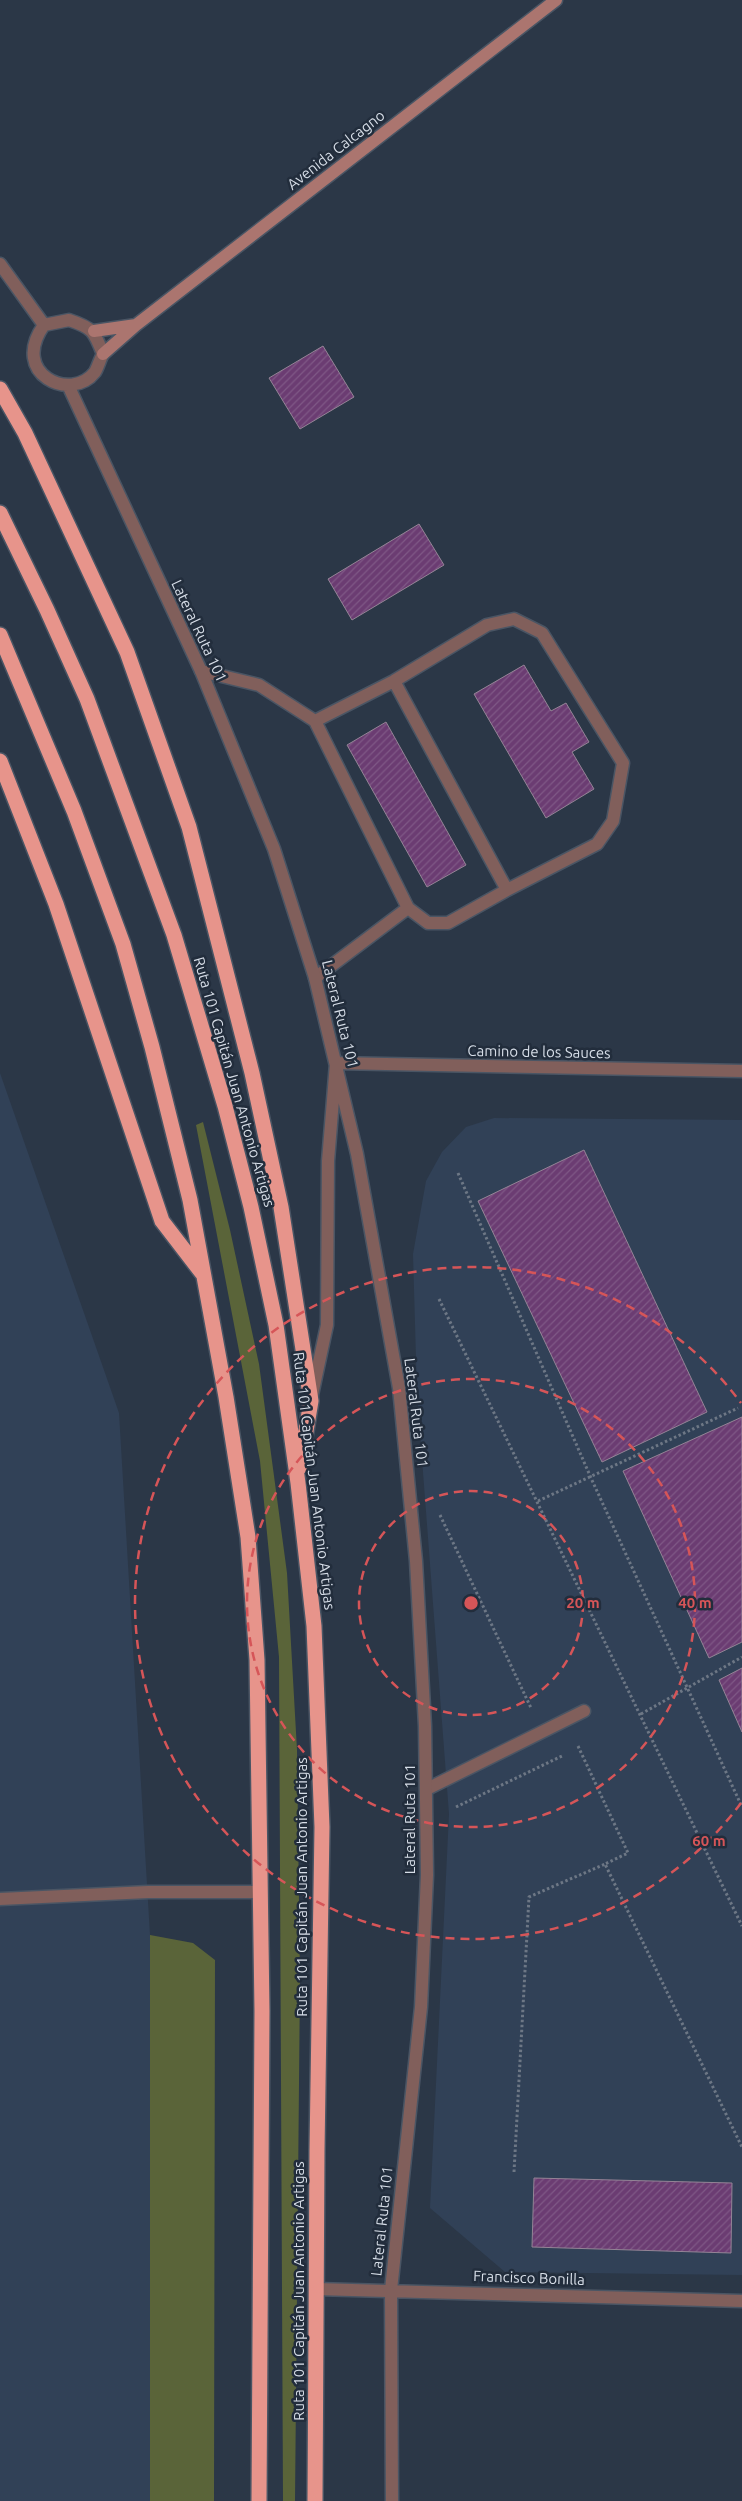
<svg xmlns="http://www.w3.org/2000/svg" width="742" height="2501" font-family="Ubuntu,sans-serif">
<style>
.built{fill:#314157}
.green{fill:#5a6439}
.building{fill:url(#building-hatch);stroke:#948496}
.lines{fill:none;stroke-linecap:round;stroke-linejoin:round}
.lane-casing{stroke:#4a5564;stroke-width:15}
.street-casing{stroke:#4a5564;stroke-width:15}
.secondary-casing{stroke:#4a5564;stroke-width:15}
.highway-casing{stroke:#4a5564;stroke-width:18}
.path{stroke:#6d7785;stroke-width:3;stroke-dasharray:2.5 2.5;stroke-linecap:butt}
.lane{stroke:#815f5b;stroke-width:12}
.street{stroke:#815f5b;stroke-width:12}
.secondary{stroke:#ab756f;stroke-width:12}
.highway{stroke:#e7948b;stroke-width:15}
.ring{fill:none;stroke:#d65558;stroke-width:2.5;stroke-dasharray:9 6}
.labels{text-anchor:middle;stroke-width:5;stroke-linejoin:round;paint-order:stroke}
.street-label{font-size:15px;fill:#d6dde7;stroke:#222d3c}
.centre{fill:#d65558;stroke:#222d3c;stroke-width:2.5}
.ring-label{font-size:15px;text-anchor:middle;font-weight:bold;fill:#d65558;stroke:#222d3c;stroke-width:5;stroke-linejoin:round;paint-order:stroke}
</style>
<defs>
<pattern id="building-hatch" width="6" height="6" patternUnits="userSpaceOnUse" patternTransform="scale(1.25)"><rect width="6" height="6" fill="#6b3c72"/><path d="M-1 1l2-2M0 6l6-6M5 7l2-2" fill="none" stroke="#7f5886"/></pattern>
</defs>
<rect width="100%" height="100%" fill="#2b3747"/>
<!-- built -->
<path class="built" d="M0 1073 119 1413 150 1935V2501H0Z
M494 1118 742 1120V2275L505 2272 430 2208 449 1814 417 1393 413 1254 426 1181 442 1152 466 1127Z"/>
<!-- green -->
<path class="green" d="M203 1122 230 1230 259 1364 287 1573 297 1750 300 1979 295 2501H283L279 1657 260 1461 196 1125Z
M150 1935 193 1943 215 1960 214 2501H150Z"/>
<!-- building -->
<path class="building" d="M323 346 354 397 300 429 269 378Z
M419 524 444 565 352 620 328 579Z
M524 665 551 711 566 703 589 742 572 752 594 789 546 818 474 694Z
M386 722 466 865 427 887 347 745Z
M584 1150 707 1412 602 1462 478 1201Z
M742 1417V1642L709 1658 623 1471Z
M742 1668V1732L719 1680Z
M534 2178 732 2183 731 2253 532 2247Z"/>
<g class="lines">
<!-- lane casing -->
<g class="lane-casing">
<path id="lane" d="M201 671 259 685 315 721 408 908 428 923H448L507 890 597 844 613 821 623 763 542 633 514 619 487 625 394 681 315 721
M394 681 507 890
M315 978 408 908
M427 1789 584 1711
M0 1899 148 1892H261"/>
</g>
<!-- street casing -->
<g class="street-casing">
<path id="street" d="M0 264 44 325
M69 320C93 328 94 331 103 354 100 359 98 367 95 372 71 403 9 374 44 325Z
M68 385 201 671 274 849 315 978 357 1154 399 1388 416 1561 425 1726 427 1875 421 2007 391 2290 392 2501
M312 1395 327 1325 328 1161 336 1063 742 1071
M316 2289 742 2301"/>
</g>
<!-- secondary casing -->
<g class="secondary-casing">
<path id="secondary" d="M94 331 136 325
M103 354 136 325 556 0"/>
</g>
<!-- highway casing -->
<g class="highway-casing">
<path id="highway" d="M0 389 25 433 127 652 189 827 252 1073 281 1207 311 1401 300 1467
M0 513 47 610 87 699 174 935 225 1106 251 1207 276 1325 298 1483 314 1626 322 1827 317 2150 315 2501
M0 635 74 811 123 944 152 1047 190 1200 226 1397 248 1537 257 1660 262 2011 259 2501
M0 761 56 904 162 1221 202 1273"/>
</g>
<!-- path -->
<path class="path" d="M458 1173 591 1478 742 1807
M439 1299 742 1926
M538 1501 738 1408
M440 1515 531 1708
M641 1714 742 1657
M578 1746 628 1853 605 1864 742 2147
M456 1807 564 1755
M514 2172 529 1897 605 1864"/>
<!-- lane -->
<use href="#lane" class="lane"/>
<!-- street -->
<use href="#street" class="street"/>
<!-- secondary -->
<use href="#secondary" class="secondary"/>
<!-- highway -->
<use href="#highway" class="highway"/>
</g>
<!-- distance rings -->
<g class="ring">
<circle cx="471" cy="1603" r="112"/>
<circle cx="471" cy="1603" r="224"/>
<path d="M741 1803A336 336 0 1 1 741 1403"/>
</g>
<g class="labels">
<!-- street labels -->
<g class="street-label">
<text transform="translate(336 150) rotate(-38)" y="5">Avenida Calcagno</text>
<text transform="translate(199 631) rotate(65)" y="5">Lateral Ruta 101</text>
<text transform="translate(340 1014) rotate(76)" y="5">Lateral Ruta 101</text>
<text transform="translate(539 1052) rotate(1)" y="5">Camino de los Sauces</text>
<text transform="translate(234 1082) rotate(74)" y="5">Ruta 101 Capitán Juan Antonio Artigas</text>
<text transform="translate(416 1413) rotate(83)" y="5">Lateral Ruta 101</text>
<text transform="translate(314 1481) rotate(83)" y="5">Ruta 101 Capitán Juan Antonio Artigas</text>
<text transform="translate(410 1819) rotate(-90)" y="5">Lateral Ruta 101</text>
<text transform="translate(302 1887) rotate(-90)" y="5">Ruta 101 Capitán Juan Antonio Artigas</text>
<text transform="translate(382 2221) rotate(-84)" y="5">Lateral Ruta 101</text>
<text transform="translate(529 2278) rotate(2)" y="5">Francisco Bonilla</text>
<text transform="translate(299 2291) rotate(-90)" y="5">Ruta 101 Capitán Juan Antonio Artigas</text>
</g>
</g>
<circle cx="471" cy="1603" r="8" class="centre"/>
<g class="ring-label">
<text x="583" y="1608">20 m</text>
<text x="695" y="1608">40 m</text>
<text x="709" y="1846">60 m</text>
</g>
</svg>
